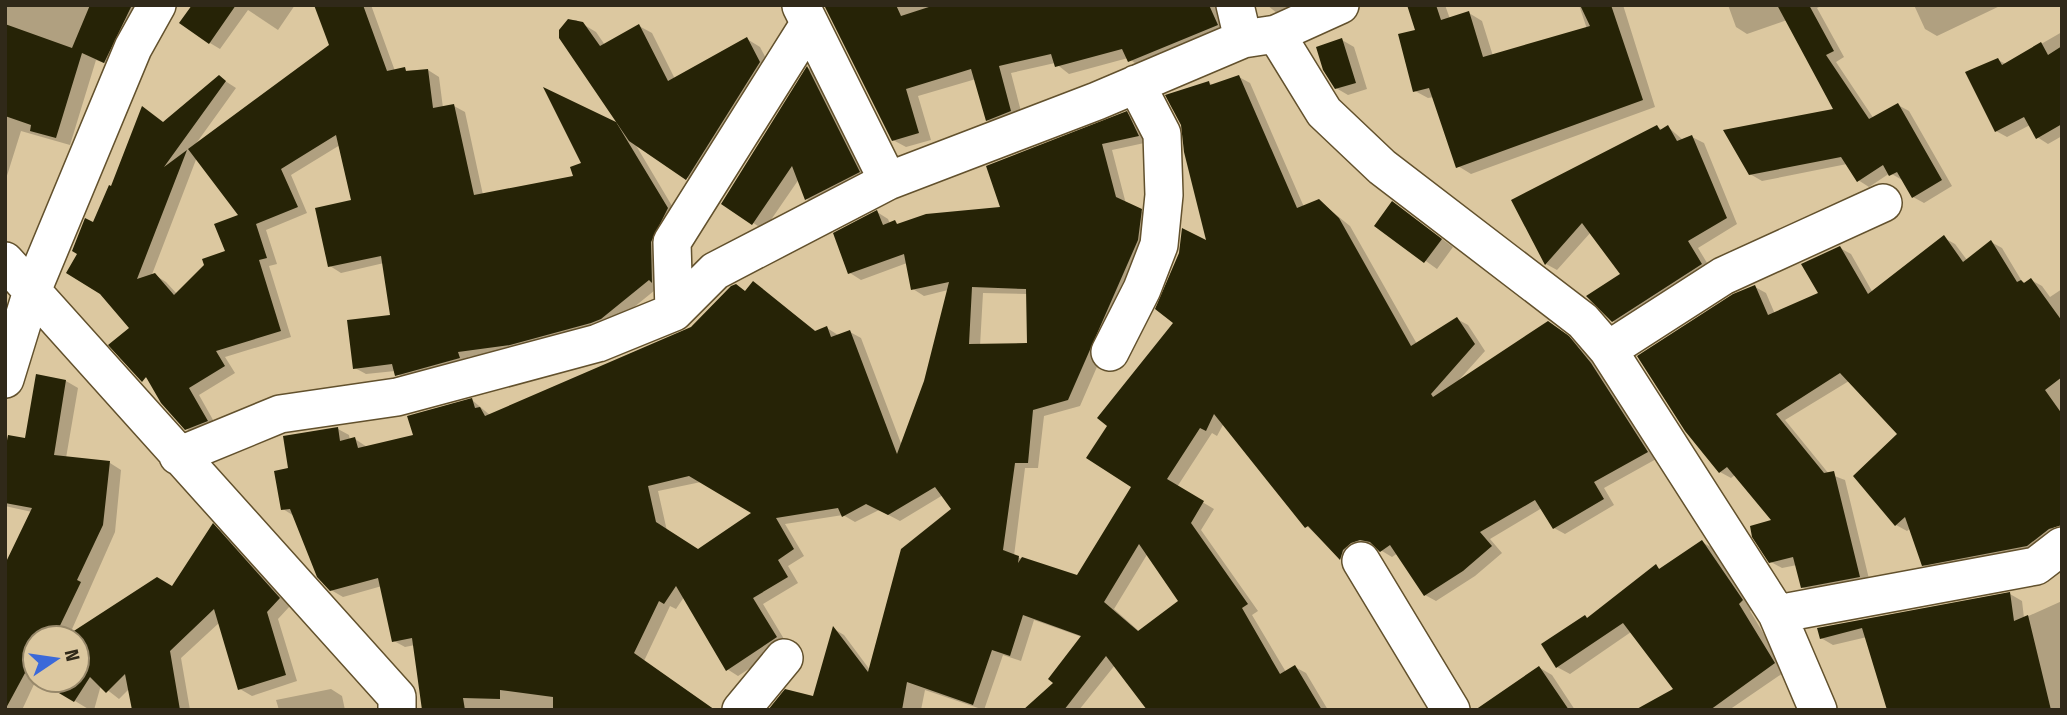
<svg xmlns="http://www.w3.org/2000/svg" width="2067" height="715" font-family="'Fira Sans Condensed',sans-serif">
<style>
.shadow{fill:#0003;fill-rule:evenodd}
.building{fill:#262306;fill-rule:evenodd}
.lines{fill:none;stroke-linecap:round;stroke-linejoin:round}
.minor-casing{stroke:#62512d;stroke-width:40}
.minor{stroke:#fff;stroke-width:37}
</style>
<rect width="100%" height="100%" fill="#dcc8a0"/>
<!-- shadow -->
<path class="shadow" d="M5 5H152L119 69 96 60 70 145 21 131 5 182Z
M194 5H295L278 30 248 10 220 49 210 43Z
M315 5H371L395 71 428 70 439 77 443 108 454 106 465 112 483 195 576 177 615 124 623 128 569 20H576L596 32 605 45 639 26 652 33 675 79 747 39 760 47 772 70 700 186 634 142 678 216 660 286 612 325 522 350 468 357 470 364 408 381 395 371 366 374 355 368 392 316 384 263 341 273 330 266 353 202 340 145 291 175 307 213 266 230 277 264 269 266 291 337 225 357 235 373 199 395 217 427 198 435 187 429 148 379 135 372 131 328 94 225 112 188 164 123 219 77 236 88 195 145 331 45ZM197 157 240 215 227 252 177 294 166 282 155 275 151 277Z
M826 5H1218L1230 32 1142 68 1128 58 1069 74 1055 63 1011 73 1023 119 1000 127 987 120 976 79 918 96 931 140 906 147 893 140Z
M1267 5H1314L1282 17Z
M1409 5H1445L1450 19 1469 13 1482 21 1493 56 1587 29 1579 5H1623L1655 107 1471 174 1458 166 1434 97 1428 98 1415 91 1417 31Z
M1728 5H1823L1817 8 1844 57 1836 62 1874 119 1898 105 1909 111 1952 186 1924 203 1913 197 1904 181 1890 173 1869 187 1858 180 1847 164 1762 181 1750 174 1835 110 1787 20 1747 34 1736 27Z
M1914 5H2002L1937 36 1925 29Z
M2062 32V136L2048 144 2037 137 2030 125 2007 137 1996 131 1998 60 2006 64Z
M1342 40 1354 47 1367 89 1348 95 1336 88Z
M808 68 819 75 870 178 818 206 807 199 799 179 764 230 723 203Z
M1239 77 1250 83 1304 207 1319 201 1350 226 1417 344 1457 319 1468 325 1485 351 1459 380 1560 330 1580 345 1602 371 1658 458 1604 488 1614 505 1565 534 1554 528 1542 508 1490 539 1502 553 1475 576 1436 601 1425 595 1398 553 1392 557 1372 545 1362 548 1351 565 1341 559 1307 526 1224 423 1217 436 1212 433 1177 487 1214 509 1201 530 1258 611 1252 615 1286 672 1295 667 1306 673 1328 710H1149L1115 665 1079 710H1026L1056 683 1082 637 1034 620 1021 661 1003 655 984 710 925 690 921 710H771L814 698 834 629 844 635 870 670 954 510 943 495 900 521 879 510 855 522 843 515 785 524 804 556 788 566 798 583 763 604 787 644 738 676 727 669 684 597 676 609 670 606 644 661 715 710H423L415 645 405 647 394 641 382 586 343 597 331 590 294 516 283 509 290 470 338 429 349 435 350 441 355 439 367 447 416 436 472 400 491 416 692 328 746 292 753 283 817 332 827 328 838 335 850 332 861 338 902 446 926 382 948 290 924 296 913 289 907 263 861 280 850 273 877 212 888 219 890 224 900 225 1003 209 1126 113 1138 120 1149 142 1112 150 1126 204 1152 217 1149 247 1080 406 1044 416 1038 468H1025L1014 556 1077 577 1133 487 1175 322 1209 243 1208 82 1214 86ZM983 293 1028 294 1029 345 980 346ZM701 482 755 513 699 551 667 531 658 491ZM1148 553 1181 601 1140 632 1114 609Z
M1657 127 1663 130 1668 127 1683 140 1692 137 1704 143 1737 224 1698 248 1712 271 1625 328 1613 321 1623 274 1591 232 1557 270 1546 264Z
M1393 204 1453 247 1437 269 1377 226Z
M1944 238 1955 244 1967 260 1991 242 2002 248 2023 283 2031 280 2042 286 2050 297 2062 289V454L2046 515 2059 536 2039 552 1935 571 1924 565 1911 528 1907 531 1896 525 1900 434 1849 381 1785 420 1829 474 1845 480 1870 583 1814 593 1802 587 1797 565 1782 568 1771 562 1774 522 1735 475 1731 478 1720 472 1755 287 1766 293 1775 314 1820 294 1840 248 1851 254 1873 293Z
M37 376 66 381 78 388 66 458 110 463 121 470 115 532 69 636 172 589 213 526 224 532 290 606 278 619 297 681 252 696 240 689 220 622 181 658 190 710H134L130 688 119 699 101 685 94 710H90L40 680H77V638H35L36 680 22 710H5V568L32 512 5 506V450L8 437 27 440Z
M1702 542 1714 549 1754 608 1750 611 1786 671 1729 710H1643L1676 690 1631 632 1570 674 1557 667 1588 619 1656 566 1661 570Z
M2010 594 2022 601 2024 618 2062 601V710H1889L1867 637 1833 645 1821 638 1819 629Z
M1540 668 1552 675 1575 710H1494Z
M331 689 342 696 345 710H279L276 700Z"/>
<!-- building -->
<path class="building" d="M90 5H132L104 63 82 53 56 138 30 131 31 125 5 116V24L72 48Z
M192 5H236L209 44 179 23Z
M314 5H363L387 71 405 67 406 71 428 69 433 108 454 104 474 195 573 176 570 167 581 163 543 87 616 122 668 208 651 242 652 283 649 280 601 319 591 323 510 345 458 352 460 358 395 376 392 364 353 369 347 320 390 315 381 256 328 267 315 208 351 200 336 135 281 169 298 207 256 224 267 258 259 260 281 331 216 351 225 366 189 388 208 421 185 430 161 403 146 377 142 382 108 345 129 328 100 294 66 273 77 254 72 251 85 218 93 222 109 185 111 186 142 106 163 122 219 75 226 81 164 167 187 150 137 279 155 273 174 295 204 265 202 259 225 251 214 224 238 215 188 149 329 45Z
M824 5H896L901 16 935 5H1209L1218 25 1128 62 1122 49 1055 67 1051 54 999 66 1011 111 986 121 971 69 906 89 919 133 892 141Z
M1407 5H1436L1441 20 1469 11 1483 57 1590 26 1580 5H1611L1643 100 1456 168 1429 88 1413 92 1398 34 1415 30Z
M1777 5H1809L1834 51 1826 55 1869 119 1898 103 1942 180 1912 198 1897 172 1889 176 1883 165 1857 182 1841 157 1749 175 1723 130 1833 109Z
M568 19 583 22 600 46 639 24 668 81 747 37 760 62 686 180 629 141 559 38V30Z
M1342 38 1356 83 1335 89 1323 70 1316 47Z
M2041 42 2048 55 2062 46V124L2036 139 2024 117 1995 132 1965 72 1998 58 2002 65Z
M807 66 860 172 805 200 792 166 752 225 721 204Z
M1239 75 1297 208 1319 199 1339 218 1411 346 1457 317 1475 344 1431 394 1433 397 1548 321 1569 336 1591 363 1648 452 1594 482 1604 499 1553 529 1535 500 1480 532 1492 546 1463 571 1424 596 1390 545 1380 552 1370 542 1360 540 1351 543 1343 550 1340 560 1308 526 1305 528 1214 414 1206 431 1200 428 1167 479 1204 501 1191 523 1248 604 1242 608 1280 674 1295 665 1322 710H1147L1106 656 1064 710H1023L1053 683 1048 679 1081 636 1023 615 1010 656 992 650 973 705 907 682 902 710H768L785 689 813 696 833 626 868 672 901 549 951 509 935 487 888 515 866 504 842 517 838 508 776 518 794 549 778 560 788 577 753 598 777 637 726 671 676 586 664 604 659 601 634 653 715 710H553V697L500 690V699L463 698 465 710H422L412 638 392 642 378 578 330 591 317 577 290 509 281 510 274 471 288 468 283 436 338 427 340 441 355 437 358 448 413 435 407 416 472 398 475 408 480 407 485 416 691 327 731 286 736 284 745 291 753 281 815 331 827 326 831 337 850 330 897 454 924 381 949 282 911 290 904 254 848 274 833 233 877 210 883 225 895 220 897 224 926 214 1000 207 986 166 1127 111 1139 136 1102 144 1116 197 1142 209 1138 240 1068 400 1033 410 1028 463H1015L1003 550 1019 556 1018 563 1022 557 1077 575 1131 487 1086 458 1107 426 1097 418 1173 323 1155 309 1179 253 1182 228 1206 240 1184 152 1181 125 1165 95 1209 81 1210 85ZM972 287 1026 289 1027 343 969 344ZM689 476 751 513 698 549 656 522 648 486ZM1139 544 1178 601 1138 631 1104 602Z
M1657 125 1660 130 1668 125 1677 141 1692 135 1727 218 1688 241 1702 264 1612 322 1586 296 1620 274 1582 223 1545 265 1511 200Z
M1392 201 1442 239 1424 263 1374 226Z
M1944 235 1963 262 1991 240 2017 282 2021 280 2024 283 2031 278 2062 321V377L2045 390 2062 414V525L2049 529 2027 546 1922 566 1905 517 1895 526 1853 476 1897 434 1840 373 1776 414 1824 473 1834 471 1860 577 1801 588 1793 557 1769 563 1752 537 1750 526 1771 520 1727 467 1719 473 1685 431 1637 356 1733 294 1755 285 1768 315 1818 293 1801 264 1840 246 1868 294Z
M36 374 66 380 54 455 110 461 103 525 77 580 81 582 54 638H35V679L25 673 5 710V564L32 508 5 503V452L8 435 25 438Z
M213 523 280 598 267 612 286 675 238 690 214 609 170 651 180 710H132L125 674 106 693 90 677 74 702 37 680H77V638H63L157 577 172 586Z
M1702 540 1743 600 1739 604 1775 663 1710 710H1635L1673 689 1623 623 1556 668 1541 644 1585 615 1587 618 1656 564 1659 569Z
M2010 592 2014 621 2028 615 2051 710H1887L1862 628 1820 639 1817 628Z
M1539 666 1569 710H1475Z"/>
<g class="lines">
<!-- minor casing -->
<g class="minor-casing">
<path id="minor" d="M1235 5 1243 39
M801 6 888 181
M1276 34 1324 112 1382 167 1583 321 1608 350 1777 614 1818 710
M5 261 397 697V710
M674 312 672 242 809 24
M1608 350 1723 276 1883 203
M1110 352 1142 289 1159 245 1164 195 1162 134 1136 84
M5 379 32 291 133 48 157 5
M178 456 280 414 397 397 598 343 674 312 715 271 888 181 1097 101 1243 39 1276 34 1340 5
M1361 561 1451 710
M1777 614 2036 566 2062 546
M741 710 784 658"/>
</g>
<!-- minor -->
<use href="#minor" class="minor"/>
</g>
<!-- border -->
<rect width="2067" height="715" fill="none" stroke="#302919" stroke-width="14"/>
<!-- north arrow -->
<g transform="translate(56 659) rotate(77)"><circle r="33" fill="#dcc8a0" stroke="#97886a" stroke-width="2"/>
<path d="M0-5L12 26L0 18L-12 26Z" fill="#3b69d9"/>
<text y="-10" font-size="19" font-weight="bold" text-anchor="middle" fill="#302919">N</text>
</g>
</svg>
